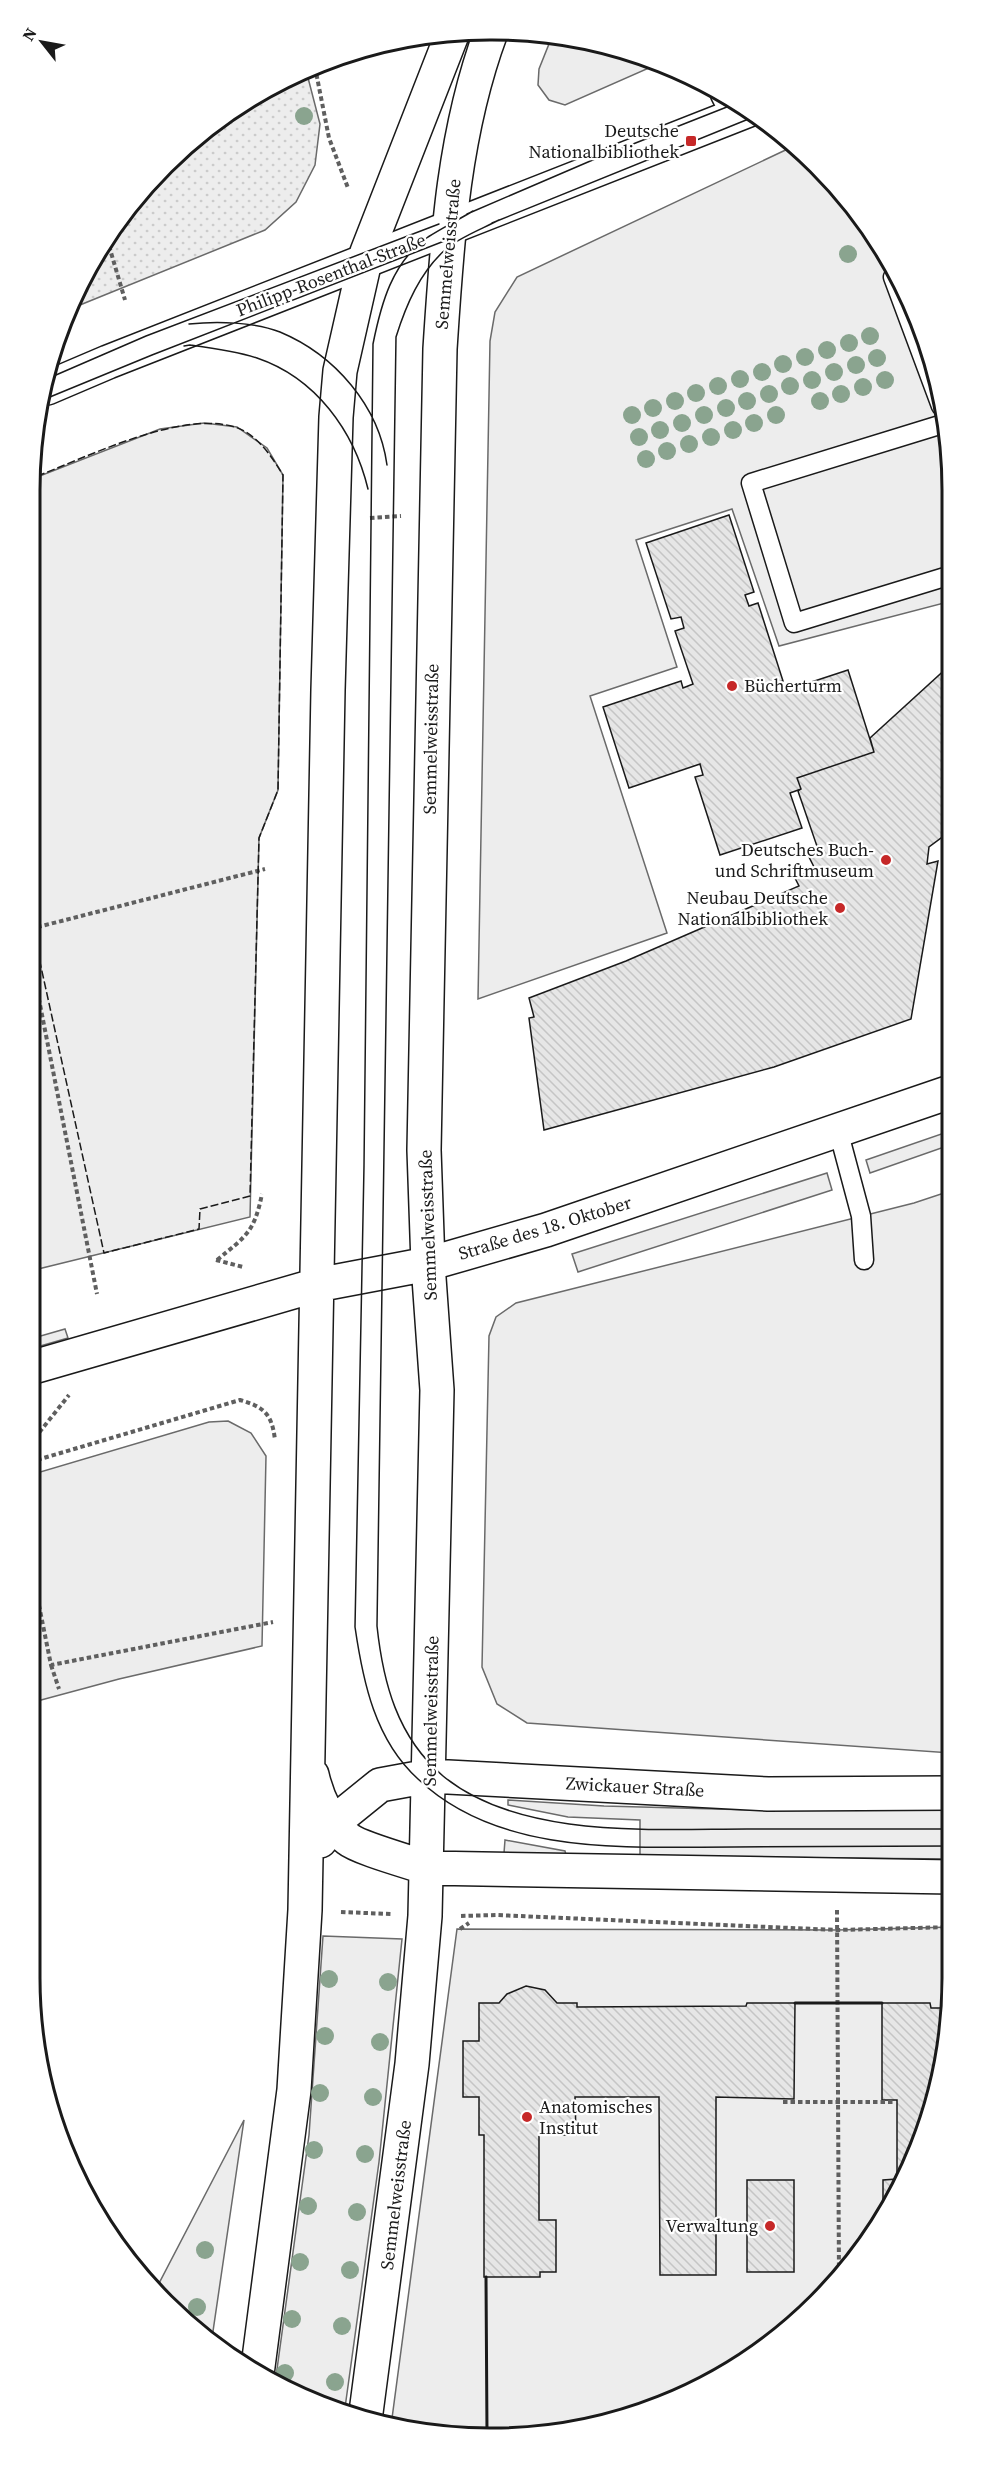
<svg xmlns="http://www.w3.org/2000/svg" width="982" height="2469" font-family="'Source Serif 4',serif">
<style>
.built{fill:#ededed;stroke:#6a6a6a;stroke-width:1.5}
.park{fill:url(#park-dots);stroke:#6a6a6a;stroke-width:1.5}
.building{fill:url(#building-back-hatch);stroke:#1a1a1a;stroke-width:1.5}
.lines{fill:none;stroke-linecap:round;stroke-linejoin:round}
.lane-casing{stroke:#1a1a1a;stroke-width:21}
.street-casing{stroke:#1a1a1a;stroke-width:36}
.secondary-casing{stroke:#1a1a1a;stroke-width:36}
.path{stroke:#5f5f5f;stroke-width:4;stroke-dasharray:4.5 3;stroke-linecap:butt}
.lane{stroke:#fff;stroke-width:18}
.street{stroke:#fff;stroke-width:33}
.secondary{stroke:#fff;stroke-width:33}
.tram{stroke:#1a1a1a;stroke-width:1.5}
.fence{stroke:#1a1a1a;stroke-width:1.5;stroke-dasharray:8 3;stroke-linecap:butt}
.wall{stroke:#1a1a1a;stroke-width:3}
.tree{fill:#8aa48f}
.poi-dot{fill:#c62828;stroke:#fff;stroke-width:2}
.labels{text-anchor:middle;stroke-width:4.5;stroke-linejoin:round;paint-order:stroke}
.poi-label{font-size:18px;fill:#1a1a1a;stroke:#fff;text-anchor:end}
.street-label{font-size:18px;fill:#1a1a1a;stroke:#fff}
.rim{fill:none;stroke:#1a1a1a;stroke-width:3}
</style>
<defs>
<pattern id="park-dots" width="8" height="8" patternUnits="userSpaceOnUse" patternTransform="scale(1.5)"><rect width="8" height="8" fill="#ededed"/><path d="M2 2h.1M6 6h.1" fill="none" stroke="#cbcbcb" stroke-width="1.8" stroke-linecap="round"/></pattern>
<pattern id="building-back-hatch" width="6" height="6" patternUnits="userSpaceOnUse" patternTransform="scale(1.5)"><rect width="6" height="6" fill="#e6e6e6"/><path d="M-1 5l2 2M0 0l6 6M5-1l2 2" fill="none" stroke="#c5c5c5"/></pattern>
</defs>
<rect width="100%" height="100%" fill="#fff"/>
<!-- built -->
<path class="built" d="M553 34 639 54 658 64 565 105 549 100 538 85 539 69Z
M792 147 838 187 917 314 948 430V602L779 646 732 509 636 540 677 667 590 696 667 933 478 999 490 341 495 312 517 277Z
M204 423 237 427 267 448 283 475 278 790 259 838 250 1217 30 1271V491L32 479 160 429Z
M950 1131V1145L870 1173 866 1160Z
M827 1173 832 1190 578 1272 572 1254Z
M950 1191 951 1753 527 1723 497 1704 482 1667 489 1336 496 1317 516 1303 914 1203Z
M65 1329 68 1338 30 1349V1339Z
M228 1421 251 1433 266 1456 262 1646 119 1679 30 1703V1475L209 1422Z
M508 1800 604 1806 753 1810 952 1809V1859L640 1856V1820L568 1817 508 1805Z
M505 1840 565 1851 566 1855 504 1853Z
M952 1927V1978L928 2126 857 2259 795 2324 722 2377 581 2430 430 2435 391 2426 457 1929 837 1930Z
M323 1936 402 1939 379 2162 344 2415 275 2384 309 2135Z
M244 2120 212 2338 155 2291Z"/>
<!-- park -->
<path class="park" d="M306 70 320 124 315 165 296 202 265 230 70 309 92 261 144 187 210 125 287 78Z"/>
<!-- building -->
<path class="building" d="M729 515 754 592 745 595 749 606 758 603 783 681 775 683 778 693 848 670 874 752 797 778 801 789 790 793 802 828 720 855 695 777 703 775 700 764 629 788 603 707 681 681 683 688 693 684 675 631 684 628 681 617 671 619 646 543Z
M949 666V832L929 847 927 864 938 861 911 1019 774 1067 544 1130 529 1018 534 1017 529 998 626 961 799 886 795 878 815 869 809 857 819 852 798 791 801 789 797 778 874 752 870 738Z
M526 1986 545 1990 557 2003H577V2007L746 2006 747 2003H795L794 2099 716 2097V2275H660L659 2097H575L576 2135H539V2220H556V2272H540V2277H484V2135H479V2097H463V2041H479V2003H499L507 1994Z
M882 2003H930L931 2008H947L932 2096H928V2126L883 2209V2180L897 2179V2100H882Z
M747 2180H794V2272H747Z"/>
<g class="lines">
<!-- lane casing -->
<g class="lane-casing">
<path id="lane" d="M720 95 731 117
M893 277 941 406
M946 423 751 483 794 623 948 576
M838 1130 861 1216 864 1260"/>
</g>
<!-- street casing -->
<g class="street-casing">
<path id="street" d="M47 388 108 362 749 110
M428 1264 546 1230 950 1092"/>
</g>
<!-- secondary casing -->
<g class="secondary-casing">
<path id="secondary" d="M30 1368 317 1285 428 1264
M312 1775C317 1797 329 1825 348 1839 359 1848 410 1862 427 1868L952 1877
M320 1841 333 1823 380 1785 429 1776 768 1794 952 1793
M257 2374 294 2090 305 1910 328 690 336 417 340 371 367 252 453 32
M365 2420 412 2064 425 1916 437 1390 428 1264 424 1150 440 349C447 242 453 134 491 32"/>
</g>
<!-- path -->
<path class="path" d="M315 67 329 138 348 188
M107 239 125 300
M370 518 401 516
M30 929 265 869
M30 954 97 1294
M216 1260 243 1267
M217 1260C246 1236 254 1233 262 1194
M30 1444 69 1395
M30 1462 240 1400C265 1407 272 1415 275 1440
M30 1561 51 1665 273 1622
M51 1665 59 1689
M837 1910 839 2278
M341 1912 391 1914
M461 1916 496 1915 837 1930 952 1927
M460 1929 469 1923
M783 2102H893"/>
<!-- lane -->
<use href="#lane" class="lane"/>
<!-- street -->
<use href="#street" class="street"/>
<!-- secondary -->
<use href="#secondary" class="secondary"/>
<!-- tram -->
<path class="tram" d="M473 211C458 220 442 228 428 237 392 262 381 304 373 344L364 1166 355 1627C363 1682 375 1740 418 1779 500 1857 629 1847 734 1847 806 1847 879 1847 952 1846
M467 214 595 159 737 103
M499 220C484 228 458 238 446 249 420 272 406 305 396 337L377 1626C383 1682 397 1737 443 1776 520 1839 652 1829 747 1829 815 1829 883 1829 952 1829
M492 223 756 116
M189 324C217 321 254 322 280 332 335 355 379 406 387 465
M184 346 190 345C212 348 235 351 257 358 316 378 354 431 368 489
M49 378 146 336 439 224
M45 399 152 355 452 238"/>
<!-- fence -->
<path class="fence" d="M30 917 104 1253 199 1229 200 1209 250 1196 259 838 278 790 283 475C272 457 257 434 235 427 179 410 86 458 32 478"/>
<!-- wall -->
<path class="wall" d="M795 2003H882
M486 2277 487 2433"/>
</g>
<!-- trees -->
<g class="tree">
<circle cx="304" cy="116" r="9"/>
<circle cx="848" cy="254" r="9"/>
<circle cx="870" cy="336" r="9"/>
<circle cx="849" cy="343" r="9"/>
<circle cx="827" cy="350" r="9"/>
<circle cx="805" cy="357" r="9"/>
<circle cx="877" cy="358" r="9"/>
<circle cx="783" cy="364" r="9"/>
<circle cx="856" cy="365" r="9"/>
<circle cx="762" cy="372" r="9"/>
<circle cx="834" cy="372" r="9"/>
<circle cx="740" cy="379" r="9"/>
<circle cx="812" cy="380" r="9"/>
<circle cx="885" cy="380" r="9"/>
<circle cx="718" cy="386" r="9"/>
<circle cx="790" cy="386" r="9"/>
<circle cx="863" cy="387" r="9"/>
<circle cx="696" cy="393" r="9"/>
<circle cx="769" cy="394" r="9"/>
<circle cx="841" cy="394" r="9"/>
<circle cx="675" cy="401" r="9"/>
<circle cx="747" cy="401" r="9"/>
<circle cx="820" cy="401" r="9"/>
<circle cx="653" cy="408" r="9"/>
<circle cx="726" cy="408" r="9"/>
<circle cx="632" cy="415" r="9"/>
<circle cx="704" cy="415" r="9"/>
<circle cx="776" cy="415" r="9"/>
<circle cx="682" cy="423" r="9"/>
<circle cx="754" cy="423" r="9"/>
<circle cx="660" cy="430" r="9"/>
<circle cx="733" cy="430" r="9"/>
<circle cx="639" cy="437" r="9"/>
<circle cx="711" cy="437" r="9"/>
<circle cx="689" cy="444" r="9"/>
<circle cx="667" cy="451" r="9"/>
<circle cx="646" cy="459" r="9"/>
<circle cx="329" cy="1979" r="9"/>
<circle cx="388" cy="1982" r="9"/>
<circle cx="325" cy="2036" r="9"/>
<circle cx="380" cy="2042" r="9"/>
<circle cx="320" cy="2093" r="9"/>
<circle cx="373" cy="2097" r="9"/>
<circle cx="314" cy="2150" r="9"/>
<circle cx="365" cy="2154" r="9"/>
<circle cx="308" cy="2206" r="9"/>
<circle cx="357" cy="2212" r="9"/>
<circle cx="205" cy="2250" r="9"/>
<circle cx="300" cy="2262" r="9"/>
<circle cx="350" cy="2270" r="9"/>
<circle cx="197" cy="2307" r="9"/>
<circle cx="292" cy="2319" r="9"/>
<circle cx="342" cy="2326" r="9"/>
<circle cx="285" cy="2373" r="9"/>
<circle cx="335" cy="2382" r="9"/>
</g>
<!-- markers -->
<g class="poi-dot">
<rect x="685" y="135" width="12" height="12" rx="3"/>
<circle cx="732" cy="686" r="6"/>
<circle cx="886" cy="860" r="6"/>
<circle cx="840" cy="908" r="6"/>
<circle cx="527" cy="2117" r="6"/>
<circle cx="770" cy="2226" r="6"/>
</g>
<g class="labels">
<!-- poi labels -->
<g class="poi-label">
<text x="679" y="137">Deutsche<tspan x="679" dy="21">Nationalbibliothek</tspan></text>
<text x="744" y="692" text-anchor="start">Bücherturm</text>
<text x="874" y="856">Deutsches Buch-<tspan x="874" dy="21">und Schriftmuseum</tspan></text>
<text x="828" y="904">Neubau Deutsche<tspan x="828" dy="21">Nationalbibliothek</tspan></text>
<text x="539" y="2113" text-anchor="start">Anatomisches<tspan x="539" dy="21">Institut</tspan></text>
<text x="758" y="2232">Verwaltung</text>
</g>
<!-- street labels -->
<g class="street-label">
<text transform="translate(448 254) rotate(-85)" y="6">Semmelweisstraße</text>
<text transform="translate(331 275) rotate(-21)" y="6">Philipp-Rosenthal-Straße</text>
<text transform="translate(431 739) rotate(-89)" y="6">Semmelweisstraße</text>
<text transform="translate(428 1225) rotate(-92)" y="6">Semmelweisstraße</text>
<text transform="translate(545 1228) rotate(-17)" y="6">Straße des 18. Oktober</text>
<text transform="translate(431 1711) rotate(-89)" y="6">Semmelweisstraße</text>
<text transform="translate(635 1787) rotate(3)" y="6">Zwickauer Straße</text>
<text transform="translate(396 2195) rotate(-83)" y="6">Semmelweisstraße</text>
</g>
</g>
<!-- crop -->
<path d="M0 0H982V2469H0ZM490 40H492A450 450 0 0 1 942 490V1978A450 450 0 0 1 492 2428H490A450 450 0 0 1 40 1978V490A450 450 0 0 1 490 40Z" fill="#fff" fill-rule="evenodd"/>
<path class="rim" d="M490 40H492A450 450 0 0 1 942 490V1978A450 450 0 0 1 492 2428H490A450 450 0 0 1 40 1978V490A450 450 0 0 1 490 40Z"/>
<!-- north arrow -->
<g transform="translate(42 42) rotate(301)" stroke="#ffffff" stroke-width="4.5" paint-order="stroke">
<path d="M0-4.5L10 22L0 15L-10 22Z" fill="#1a1a1a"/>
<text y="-9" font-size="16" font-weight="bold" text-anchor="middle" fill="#1a1a1a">N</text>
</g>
</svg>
